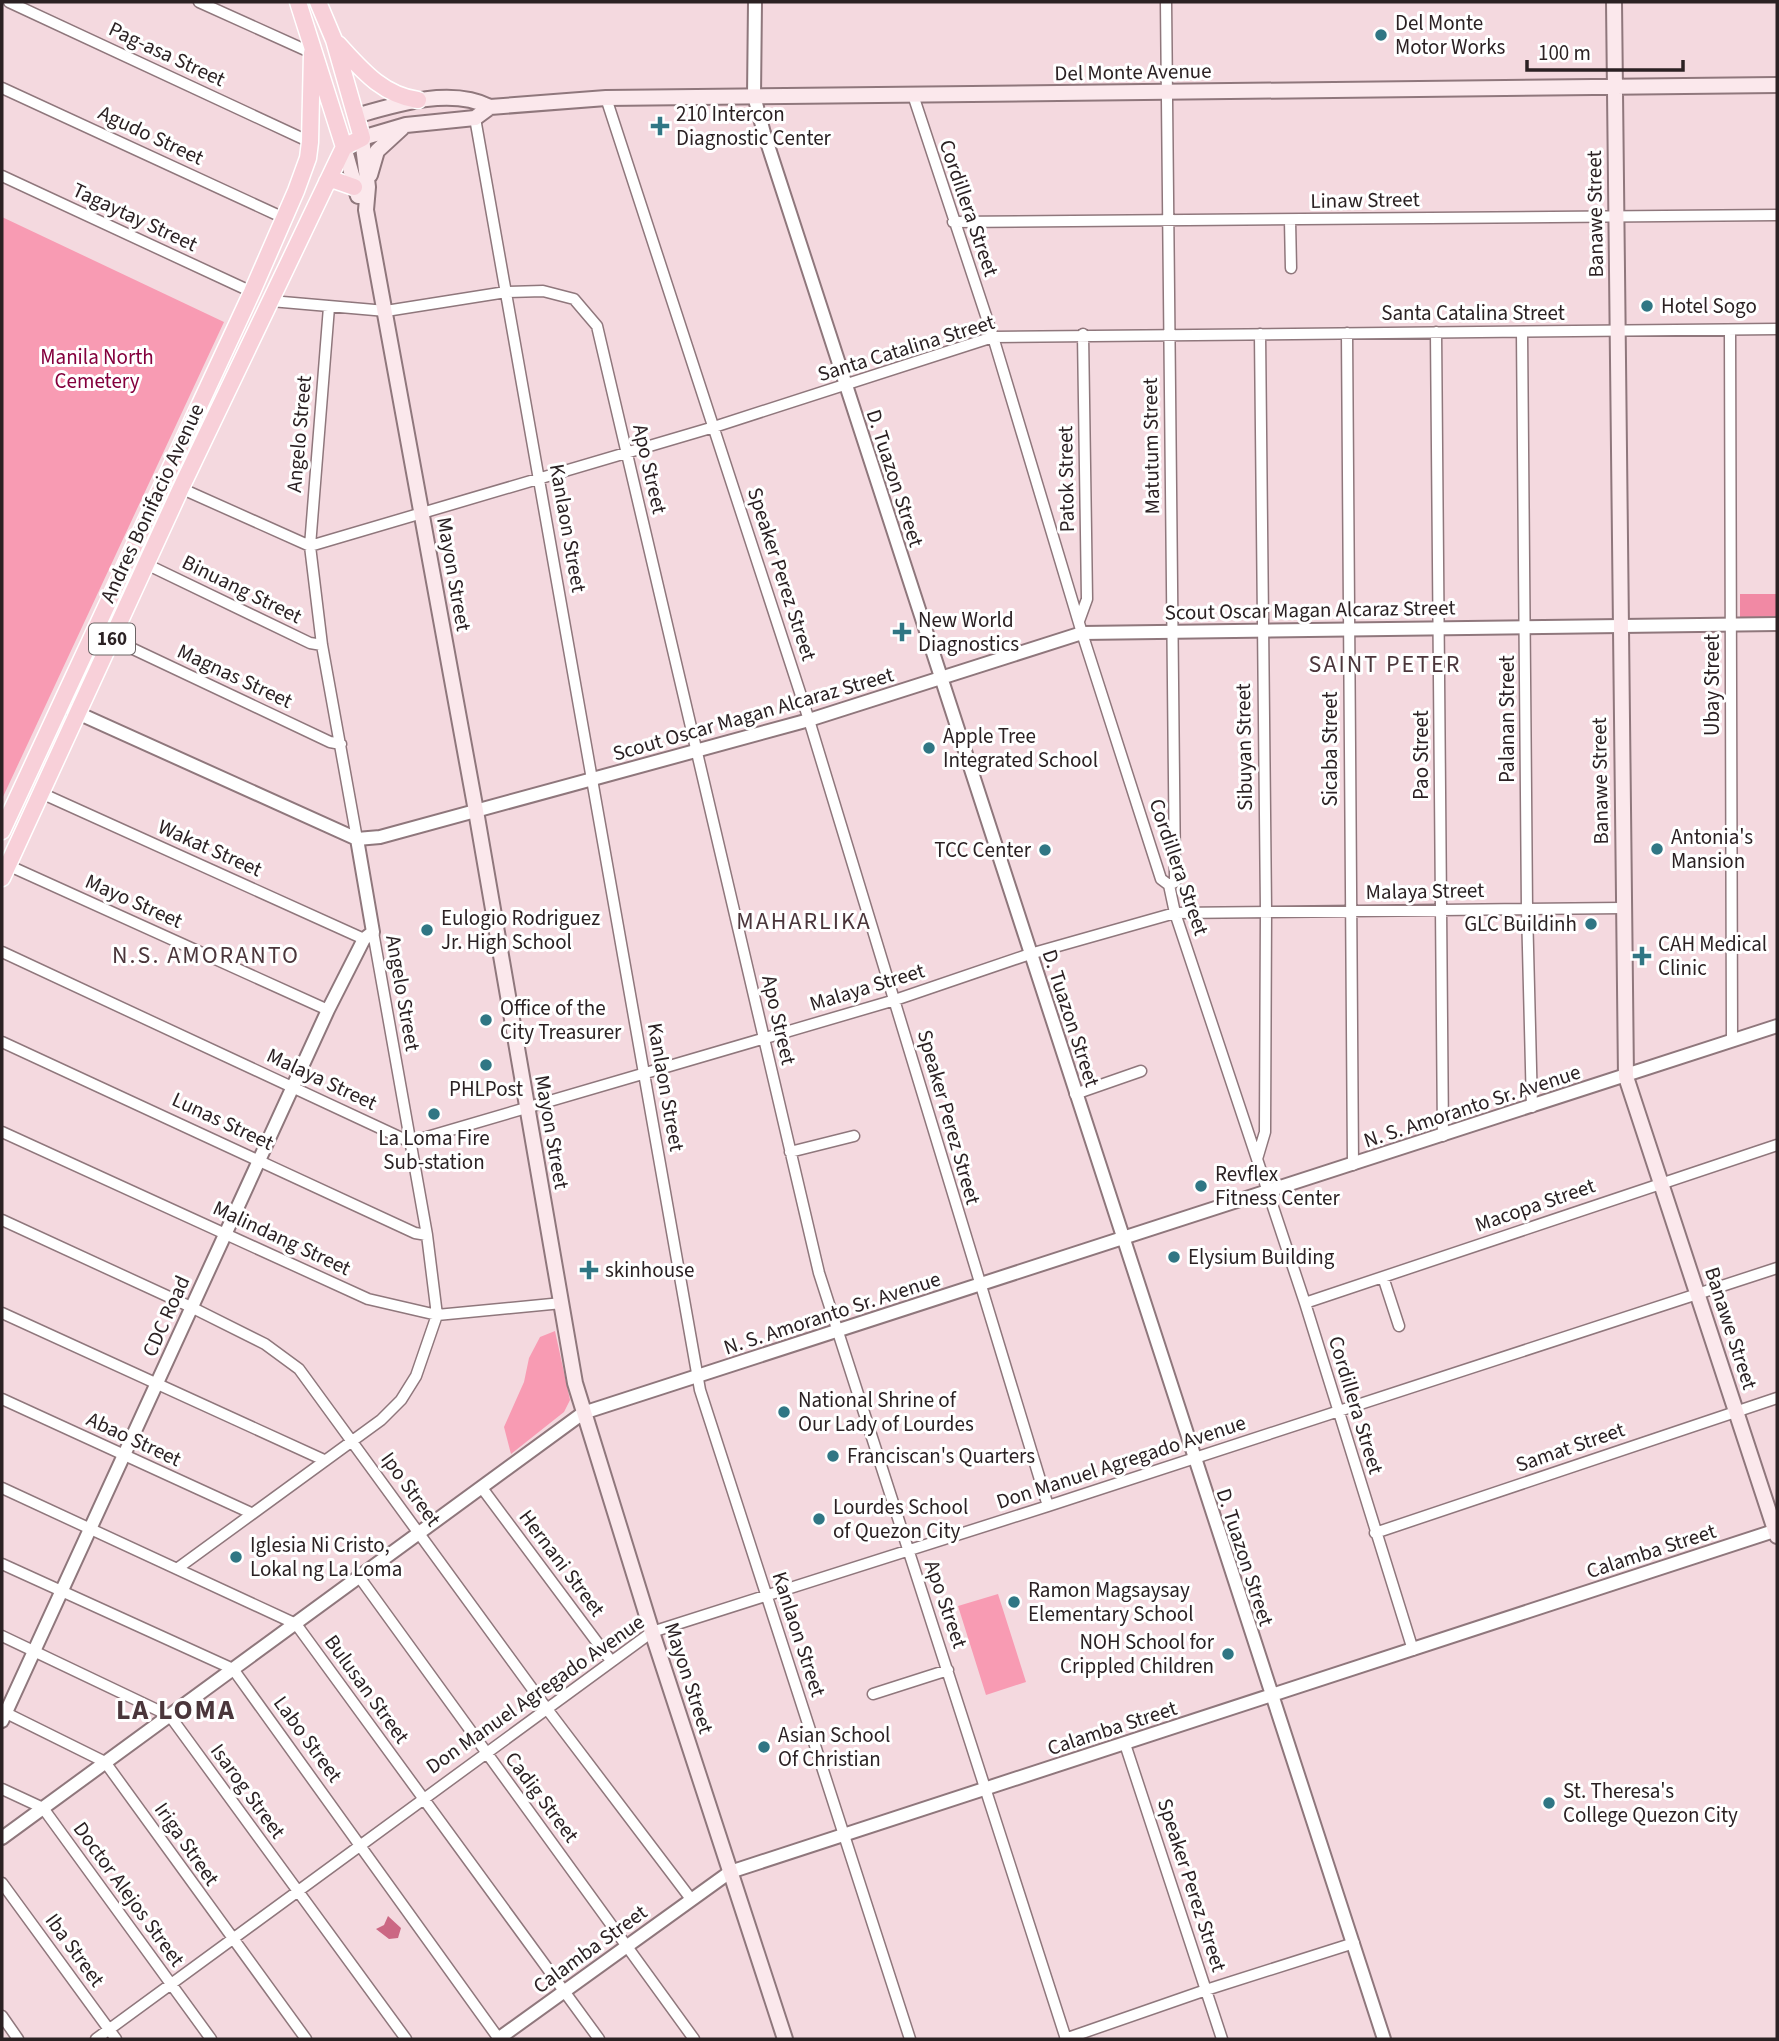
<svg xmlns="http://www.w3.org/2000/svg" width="1779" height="2041" font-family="'Source Sans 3',sans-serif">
	<rect width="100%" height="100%" fill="#f4d9df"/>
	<path fill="#f89bb3" d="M2 217 224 322 2 799Z
		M555 1331 570 1400 564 1412 511 1454 504 1427 524 1382 529 1358 540 1337Z
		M998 1594 1026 1682 986 1695 958 1606Z"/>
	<path fill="#f189a4" d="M1740 594H1777V618H1740Z"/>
	<path fill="#cb6783" d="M388 1916 401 1928 398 1938 389 1939 376 1929 384 1925Z"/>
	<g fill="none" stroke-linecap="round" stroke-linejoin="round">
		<g stroke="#8f777c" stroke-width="13">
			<path id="minor" d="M9 2 310 142
				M199 2 312 53
				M1166 2 1175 876V882L1169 885
				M2 88 284 218
				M913 95 993 337 1082 633 1161 879 1169 885 1175 913 1305 1303 1413 1650
				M606 98 809 720 1048 1506
				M475 118 700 1390 910 2039
				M2 176 252 292
				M1290 220 1291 268
				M953 222 1777 215
				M271 301 386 311 506 292 543 291 574 299 597 326 819 1273 1066 2039
				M329 307 310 546 322 645 357 839
				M1730 330 1732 1041
				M1436 332 1443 1136
				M1522 332 1527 909 1532 1107
				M1347 333 1353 1165
				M178 487 310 546 714 427 993 337 1777 329
				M146 564 310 643 322 645
				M1079 621 1087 599 1083 334
				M112 639 330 742 341 744
				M41 793 364 939
				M3 863 328 1010
				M2 952 410 1142 895 1000 1030 954 1175 913 1623 908
				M2 1042 415 1233 427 1235
				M1075 1094 1141 1071
				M2 1132 368 1299 437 1315 562 1303
				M790 1152 854 1136
				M1257 1159 1265 1132 1266 910 1260 334
				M2 1220 191 1307 265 1344 299 1369 547 1709 691 1899
				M1383 1277 1399 1326
				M1305 1303 1777 1145
				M2 1313 324 1460
				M2 1399 251 1513
				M2 1488 296 1624 599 2039
				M482 1488 611 1661
				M1375 1533 1777 1398
				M2 1564 233 1669 499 2039
				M178 1568 381 1420 401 1400 416 1376 437 1315 427 1235 373 932
				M360 1578 694 2039
				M2 1636 170 1716 406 2039
				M873 1694 948 1670
				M2 1711 105 1762 306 2039
				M1125 1744 1222 2039
				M2 1789 43 1808 211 2039
				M2 1883 116 2039
				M2 2016 18 2039
				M96 2039 652 1632 1048 1506 1777 1268
				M1065 2039 1206 1990 1354 1943"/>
		</g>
		<g stroke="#8f777c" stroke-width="16">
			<path id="tertiary" d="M755 2 754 96 764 133 1384 2039
				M71 710 357 839 380 837 809 720 1082 633 1777 624
				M2 1721 328 1010 364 939 373 932 357 839
				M2 1838 583 1413 1777 1026
				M498 2039 730 1872 1777 1530"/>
		</g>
		<g stroke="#8f777c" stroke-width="18">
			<path id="secondary" d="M1614 2 1626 1077 1777 1536
				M490 107 475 118 406 125 362 138 368 187 366 210 476 811 575 1383 652 1632 785 2039
				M356 116C397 104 451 87 490 107L606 98 1777 85
				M344 147 358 196
				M370 175 377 151 402 128"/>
		</g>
		<g stroke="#fff" stroke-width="19">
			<path id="primary" d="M298 2 344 147
				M338 44C361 69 382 95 418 100
				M327 182 334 180 354 187
				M2 831 252 292 296 191 308 158 310 142 312 53
				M2 878 181 488 344 147 362 138 334 40 318 2"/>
		</g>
		<use href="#minor" stroke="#fff" stroke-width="10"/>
		<use href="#tertiary" stroke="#fff" stroke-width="12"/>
		<use href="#secondary" stroke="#fbe8ec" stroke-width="14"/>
		<use href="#primary" stroke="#f8d0d9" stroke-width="16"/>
	</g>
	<g fill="#307684" stroke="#fff" stroke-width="2.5">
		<circle cx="1381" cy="35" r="7"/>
		<path d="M656.5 115.5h7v7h7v7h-7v7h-7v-7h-7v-7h7z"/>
		<circle cx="1647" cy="306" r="7"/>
		<path d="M898.5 621.5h7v7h7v7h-7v7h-7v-7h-7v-7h7z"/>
		<circle cx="929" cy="748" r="7"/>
		<circle cx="1657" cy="849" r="7"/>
		<circle cx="1045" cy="850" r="7"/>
		<circle cx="1591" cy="924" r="7"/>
		<circle cx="427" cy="930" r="7"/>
		<path d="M1638.5 945.5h7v7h7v7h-7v7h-7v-7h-7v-7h7z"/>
		<circle cx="486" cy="1020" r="7"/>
		<circle cx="486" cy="1065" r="7"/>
		<circle cx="434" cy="1114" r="7"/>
		<circle cx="1201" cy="1186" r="7"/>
		<circle cx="1174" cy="1257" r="7"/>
		<path d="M585.5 1259.5h7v7h7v7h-7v7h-7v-7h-7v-7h7z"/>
		<circle cx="784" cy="1412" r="7"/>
		<circle cx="833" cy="1456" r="7"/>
		<circle cx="819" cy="1519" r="7"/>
		<circle cx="236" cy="1557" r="7"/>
		<circle cx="1014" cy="1602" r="7"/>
		<circle cx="1228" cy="1654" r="7"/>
		<circle cx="764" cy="1747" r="7"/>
		<circle cx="1549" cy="1803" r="7"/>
	</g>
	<g text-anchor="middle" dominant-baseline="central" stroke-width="6" stroke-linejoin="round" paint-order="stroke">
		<rect fill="#fff" stroke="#6b6465" stroke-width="2" x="89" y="623.5" width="46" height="31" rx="5"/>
		<g font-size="19" font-weight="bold" fill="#2b2123">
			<text x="112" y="639">160</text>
		</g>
		<g font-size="21" fill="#2b2123" stroke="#fff" text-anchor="start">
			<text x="1395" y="23">Del Monte<tspan x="1395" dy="24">Motor Works</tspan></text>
			<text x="676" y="114">210 Intercon<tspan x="676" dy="24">Diagnostic Center</tspan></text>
			<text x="1661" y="306">Hotel Sogo</text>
			<text x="918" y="620">New World<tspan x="918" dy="24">Diagnostics</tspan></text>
			<text x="943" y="736">Apple Tree<tspan x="943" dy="24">Integrated School</tspan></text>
			<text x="1671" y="837">Antonia's<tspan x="1671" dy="24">Mansion</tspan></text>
			<text x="1031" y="850" text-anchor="end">TCC Center</text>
			<text x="441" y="918">Eulogio Rodriguez<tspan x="441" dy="24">Jr. High School</tspan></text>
			<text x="1577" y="924" text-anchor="end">GLC Buildinh</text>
			<text x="1658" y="944">CAH Medical<tspan x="1658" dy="24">Clinic</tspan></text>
			<text x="500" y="1008">Office of the<tspan x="500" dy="24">City Treasurer</tspan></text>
			<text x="486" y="1089" text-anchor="middle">PHLPost</text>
			<text x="434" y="1138" text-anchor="middle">La Loma Fire<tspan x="434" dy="24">Sub-station</tspan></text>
			<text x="1215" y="1174">Revflex<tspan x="1215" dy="24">Fitness Center</tspan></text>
			<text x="1188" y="1257">Elysium Building</text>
			<text x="605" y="1270">skinhouse</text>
			<text x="798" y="1400">National Shrine of<tspan x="798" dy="24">Our Lady of Lourdes</tspan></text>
			<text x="847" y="1456">Franciscan's Quarters</text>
			<text x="833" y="1507">Lourdes School<tspan x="833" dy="24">of Quezon City</tspan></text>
			<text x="250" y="1545">Iglesia Ni Cristo,<tspan x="250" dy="24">Lokal ng La Loma</tspan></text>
			<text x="1028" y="1590">Ramon Magsaysay<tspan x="1028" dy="24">Elementary School</tspan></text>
			<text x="1214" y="1642" text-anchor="end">NOH School for<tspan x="1214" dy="24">Crippled Children</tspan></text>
			<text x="778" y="1735">Asian School<tspan x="778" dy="24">Of Christian</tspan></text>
			<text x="1563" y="1791">St. Theresa's<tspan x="1563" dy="24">College Quezon City</tspan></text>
		</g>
		<g font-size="21" fill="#2b2123" stroke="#fff">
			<text transform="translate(167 54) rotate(25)">Pag-asa Street</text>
			<text transform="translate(1133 72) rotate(-1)">Del Monte Avenue</text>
			<text transform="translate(151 135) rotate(25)">Agudo Street</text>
			<text transform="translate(1365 200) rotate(-1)">Linaw Street</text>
			<text transform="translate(969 208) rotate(71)">Cordillera Street</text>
			<text transform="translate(1595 214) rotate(-91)">Banawe Street</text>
			<text transform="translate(135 217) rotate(25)">Tagaytay Street</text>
			<text x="1473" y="313">Santa Catalina Street</text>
			<text transform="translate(906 348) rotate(-17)">Santa Catalina Street</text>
			<text transform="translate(299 434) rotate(-85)">Angelo Street</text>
			<text transform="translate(1151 446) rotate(-91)">Matutum Street</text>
			<text transform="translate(650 469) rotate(77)">Apo Street</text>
			<text transform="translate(895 478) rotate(72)">D. Tuazon Street</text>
			<text transform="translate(1066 479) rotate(-91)">Patok Street</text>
			<text transform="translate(152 503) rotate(-65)">Andres Bonifacio Avenue</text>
			<text transform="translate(568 528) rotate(80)">Kanlaon Street</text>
			<text transform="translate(454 574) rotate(80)">Mayon Street</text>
			<text transform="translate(782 574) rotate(72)">Speaker Perez Street</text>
			<text transform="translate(242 589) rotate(26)">Binuang Street</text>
			<text transform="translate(1310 610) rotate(-1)">Scout Oscar Magan Alcaraz Street</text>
			<text transform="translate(235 676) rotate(25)">Magnas Street</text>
			<text transform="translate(1712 685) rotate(-90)">Ubay Street</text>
			<text transform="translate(753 714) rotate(-16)">Scout Oscar Magan Alcaraz Street</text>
			<text transform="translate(1507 719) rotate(-90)">Palanan Street</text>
			<text transform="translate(1244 747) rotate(-91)">Sibuyan Street</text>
			<text transform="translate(1330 749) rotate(-90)">Sicaba Street</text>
			<text transform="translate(1421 755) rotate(-90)">Pao Street</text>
			<text transform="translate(1600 781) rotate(-91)">Banawe Street</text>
			<text transform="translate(210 848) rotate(24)">Wakat Street</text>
			<text transform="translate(1179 867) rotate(71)">Cordillera Street</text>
			<text transform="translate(1425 891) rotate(-1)">Malaya Street</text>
			<text transform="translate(134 901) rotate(24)">Mayo Street</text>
			<text transform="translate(867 987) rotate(-17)">Malaya Street</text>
			<text transform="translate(403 993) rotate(80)">Angelo Street</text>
			<text transform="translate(1071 1018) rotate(72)">D. Tuazon Street</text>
			<text transform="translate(779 1020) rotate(77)">Apo Street</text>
			<text transform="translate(322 1079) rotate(25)">Malaya Street</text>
			<text transform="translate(666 1087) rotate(80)">Kanlaon Street</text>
			<text transform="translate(1472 1106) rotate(-18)">N. S. Amoranto Sr. Avenue</text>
			<text transform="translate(949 1117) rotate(74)">Speaker Perez Street</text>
			<text transform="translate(223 1121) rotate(25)">Lunas Street</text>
			<text transform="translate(552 1132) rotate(80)">Mayon Street</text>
			<text transform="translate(1535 1205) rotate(-19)">Macopa Street</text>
			<text transform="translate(282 1238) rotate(25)">Malindang Street</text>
			<text transform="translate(832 1313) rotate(-18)">N. S. Amoranto Sr. Avenue</text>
			<text transform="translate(166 1316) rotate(-66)">CDC Road</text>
			<text transform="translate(1731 1328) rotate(72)">Banawe Street</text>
			<text transform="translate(1356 1405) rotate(73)">Cordillera Street</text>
			<text transform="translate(134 1439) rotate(25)">Abao Street</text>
			<text transform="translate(1570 1447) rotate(-19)">Samat Street</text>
			<text transform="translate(1121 1462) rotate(-18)">Don Manuel Agregado Avenue</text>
			<text transform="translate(411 1489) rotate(54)">Ipo Street</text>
			<text transform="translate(1651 1551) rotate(-18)">Calamba Street</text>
			<text transform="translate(1245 1557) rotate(72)">D. Tuazon Street</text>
			<text transform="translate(562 1563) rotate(53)">Hernani Street</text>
			<text transform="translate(946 1604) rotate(71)">Apo Street</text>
			<text transform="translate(799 1634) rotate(72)">Kanlaon Street</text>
			<text transform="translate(689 1678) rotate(72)">Mayon Street</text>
			<text transform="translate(367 1689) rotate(54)">Bulusan Street</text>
			<text transform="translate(535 1694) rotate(-35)">Don Manuel Agregado Avenue</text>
			<text transform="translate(1112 1728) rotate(-18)">Calamba Street</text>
			<text transform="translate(308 1739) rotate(54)">Labo Street</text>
			<text transform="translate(248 1791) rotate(54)">Isarog Street</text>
			<text transform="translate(542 1797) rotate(53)">Cadig Street</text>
			<text transform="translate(187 1844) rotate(55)">Iriga Street</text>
			<text transform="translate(1192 1885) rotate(72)">Speaker Perez Street</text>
			<text transform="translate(129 1894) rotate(54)">Doctor Alejos Street</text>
			<text transform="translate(590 1949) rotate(-36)">Calamba Street</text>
			<text transform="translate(75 1950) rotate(54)">Iba Street</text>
		</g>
		<g font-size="21" fill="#84003d" stroke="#fff">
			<text x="97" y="357">Manila North<tspan x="97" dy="24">Cemetery</tspan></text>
		</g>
		<g font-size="24" letter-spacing="2" fill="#4b363b" stroke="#fff">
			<text x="1385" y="664">SAINT PETER</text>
			<text x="804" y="921">MAHARLIKA</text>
			<text x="206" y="955">N.S. AMORANTO</text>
		</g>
		<g font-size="28" font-weight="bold" letter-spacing="2" fill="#4b363b" stroke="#fff">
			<text x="176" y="1710">LA LOMA</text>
		</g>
	</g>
	<rect width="1779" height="2041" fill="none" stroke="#2b2123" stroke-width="7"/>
	<path d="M1527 60v10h156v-10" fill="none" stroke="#2b2123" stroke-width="3.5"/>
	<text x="1538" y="60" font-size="21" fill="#2b2123" stroke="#ffffff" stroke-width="5" paint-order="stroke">100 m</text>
</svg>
